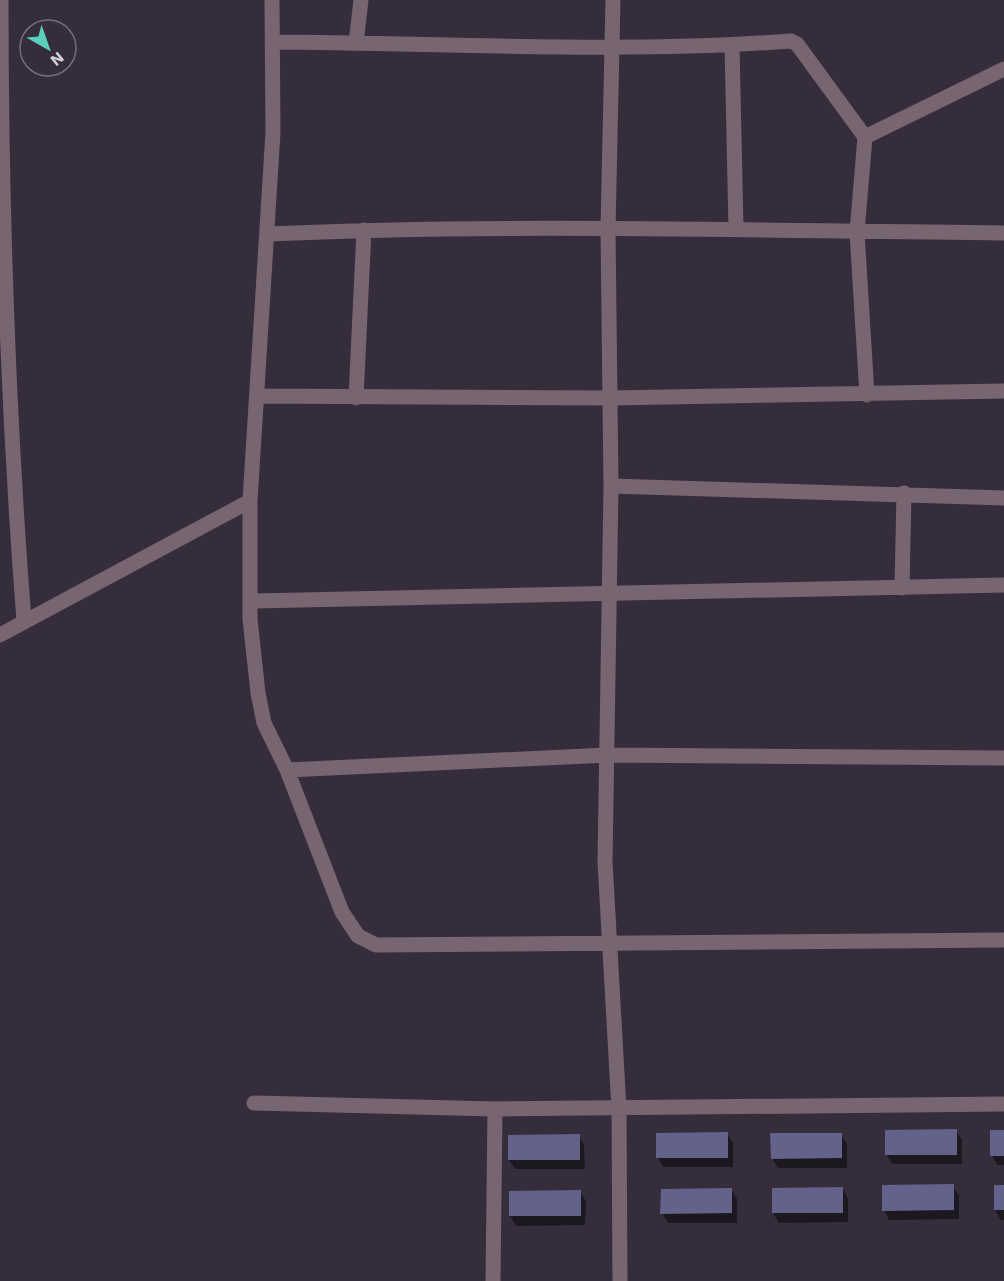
<svg xmlns="http://www.w3.org/2000/svg" width="1004" height="1281" font-family="'Work Sans',sans-serif">
	<rect width="100%" height="100%" fill="#362d3c"/>
	<path fill="#0007" d="M956 1131 962 1140V1164H892L887 1155Z
		M1004 1132V1165H997L992 1155Z
		M727 1133 733 1143V1167H663L658 1158Z
		M841 1134 847 1144V1168H778L772 1158Z
		M579 1136 584 1145 585 1169H515L509 1160Z
		M953 1186 959 1196V1219L889 1220 884 1210Z
		M1004 1187V1220H1001L995 1210Z
		M773 1189H843L848 1199V1222L779 1223 773 1213Z
		M732 1190 737 1199V1223H668L662 1213Z
		M510 1192H580L586 1201 585 1225 516 1226 510 1216Z"/>
	<path fill="#63628a" d="M957 1129V1155H885V1130Z
		M990 1130H1004V1156H990Z
		M728 1132V1158H656V1133Z
		M770 1133H842V1158L771 1159Z
		M580 1134V1160H508V1135Z
		M954 1184V1210L882 1211V1185Z
		M994 1185H1004V1210H994Z
		M843 1187V1213H772V1188Z
		M732 1188V1213L660 1214 661 1189Z
		M581 1190V1216H509V1191Z"/>
	<g fill="none" stroke-linecap="round" stroke-linejoin="round">
		<path stroke="#776671" stroke-width="15" d="M1 0C1 208 8 414 24 621
			M272 0 273 132 250 501V619L258 693 264 723 287 770 342 912 358 936 376 945 1004 940
			M613 0 608 229 611 486 605 862 619 1109 620 1281
			M272 42C445 43 618 54 791 41L797 44 865 137
			M356 43 361 0
			M732 45 736 229
			M267 234C512 223 758 231 1004 233
			M867 395 857 232 865 137 1004 69
			M257 396 610 398 1004 391
			M356 398 364 230
			M611 486 1004 498
			M902 588 904 493
			M250 601 1004 585
			M0 635 250 501
			M287 770 608 755 1004 758
			M254 1103 495 1109 1004 1104
			M493 1281 495 1109"/>
	</g>
	<g transform="translate(48 48) rotate(140)"><circle r="28" fill="#362d3c" stroke="#766e7b" stroke-width="1.5"/>
	<path d="M0-4.5L10 22L0 15L-10 22Z" fill="#5bcebc"/>
	<text y="-9" font-size="16" font-weight="bold" text-anchor="middle" fill="#d6d0da">N</text>
	</g>
</svg>
